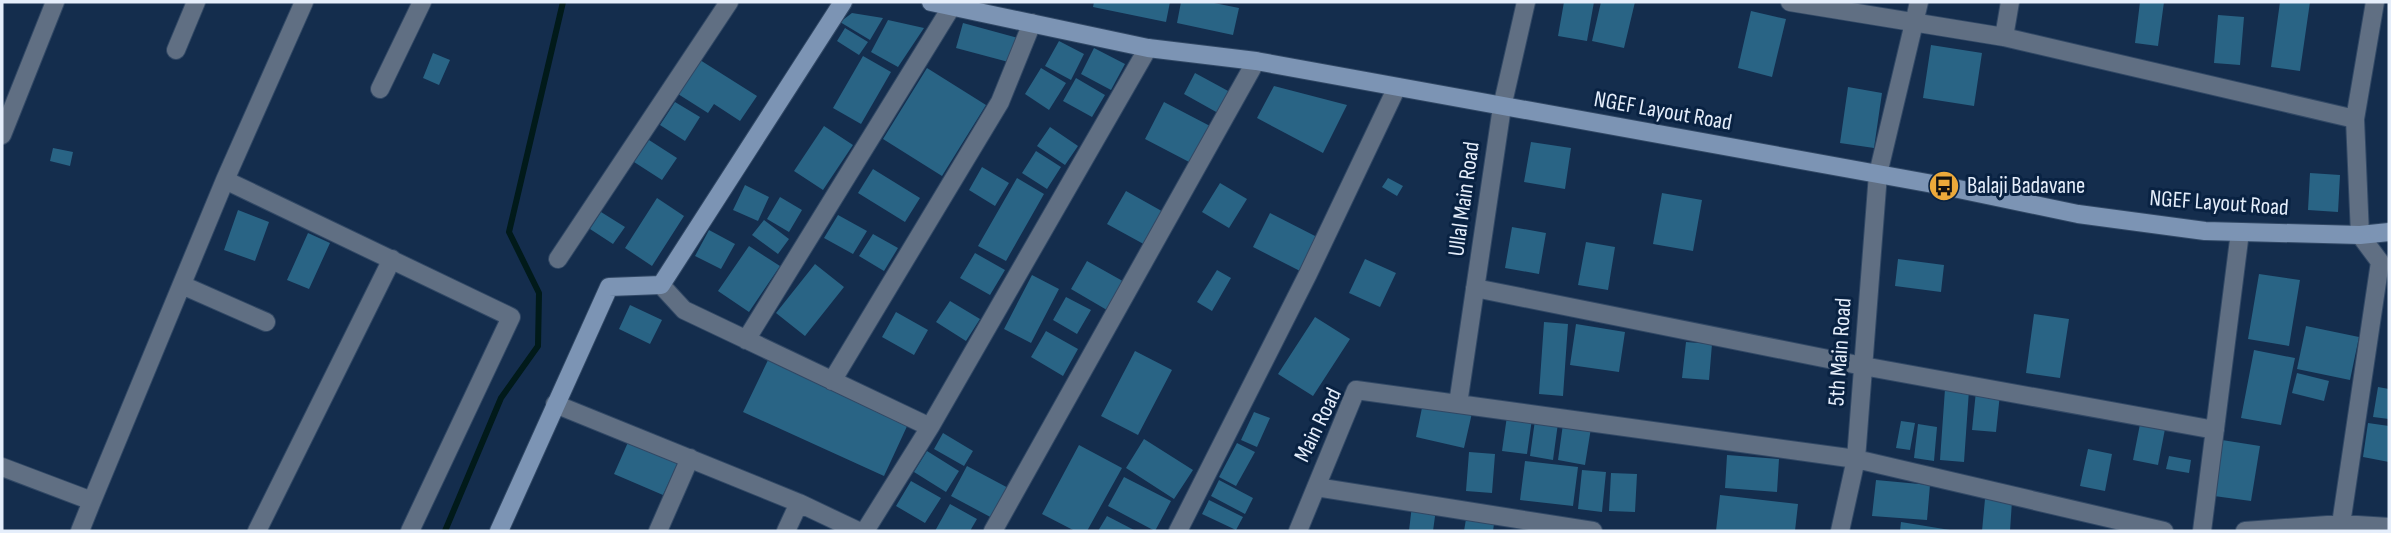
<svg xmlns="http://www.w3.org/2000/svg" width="2391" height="533" font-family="'Sofia Sans Condensed',sans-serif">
	<rect width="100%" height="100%" fill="#142d4d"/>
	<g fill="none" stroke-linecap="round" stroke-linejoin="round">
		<path stroke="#011a1a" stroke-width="6" d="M445 531 501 398 538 346 539 293 509 232 563 2"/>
	</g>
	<path fill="#296485" d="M1094 2H1170L1166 22 1093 7Z
		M1181 2H1209L1239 8 1233 35 1177 23Z
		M1564 2H1594L1587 41 1558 36Z
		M1601 2H1635L1624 48 1592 41Z
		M2140 2H2164L2158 46 2135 43Z
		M2280 2H2310L2300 71 2271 67Z
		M1751 11 1786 19 1772 77 1738 68Z
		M852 13 883 18 870 40 840 22Z
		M2218 15 2244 17 2240 65 2214 63Z
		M888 20 924 28 898 67 871 52Z
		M963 23 1022 39 1016 64 956 48Z
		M845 28 868 42 859 55 837 41Z
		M1059 41 1084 54 1071 80 1045 66Z
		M1931 45 1982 53 1974 106 1923 98Z
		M1094 48 1125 64 1111 90 1081 74Z
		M433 53 450 60 439 85 423 78Z
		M863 56 891 72 861 124 833 108Z
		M700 60 757 96 740 121 714 104 708 113 678 94Z
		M927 68 986 105 942 176 883 139Z
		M1041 68 1066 83 1049 110 1025 94Z
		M1195 73 1230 92 1218 113 1184 94Z
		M1076 78 1105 95 1092 117 1063 101Z
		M1274 86 1347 105 1323 153 1257 118Z
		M1848 87 1882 93 1874 148 1840 143Z
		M675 102 700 117 685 141 660 125Z
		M1164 102 1210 126 1191 163 1145 139Z
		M824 126 853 145 823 190 794 171Z
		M1050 127 1078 146 1065 165 1037 146Z
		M649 140 677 158 662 180 634 162Z
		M1531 142 1571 148 1565 189 1524 182Z
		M53 148 73 152 70 166 50 161Z
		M1036 151 1061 167 1047 189 1022 173Z
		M982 167 1009 183 995 206 969 190Z
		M873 169 920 198 905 222 858 193Z
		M2310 173 2340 175 2338 212 2308 210Z
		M1017 178 1044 194 1006 261 978 246Z
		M1388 178 1403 186 1397 196 1382 187Z
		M1220 183 1247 199 1229 228 1202 212Z
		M745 185 769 197 758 221 733 210Z
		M1126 191 1167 214 1149 247 1107 224Z
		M1662 193 1702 200 1693 251 1653 244Z
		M780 197 802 210 789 232 767 219Z
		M657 198 684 216 652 266 625 248Z
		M238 210 269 222 255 261 224 250Z
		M601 212 625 227 613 244 590 229Z
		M1270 213 1319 238 1302 272 1253 247Z
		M838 215 867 231 853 254 824 238Z
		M764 220 789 239 778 254 752 235Z
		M1512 227 1546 233 1539 274 1505 268Z
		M709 230 735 244 721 269 695 256Z
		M308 233 330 243 309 289 287 280Z
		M873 234 898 248 884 271 859 256Z
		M1586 242 1615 247 1608 290 1578 285Z
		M749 246 780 266 749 312 718 291Z
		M975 253 1005 270 990 295 960 278Z
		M1365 259 1396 273 1380 307 1349 293Z
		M1898 259 1944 265 1941 292 1895 286Z
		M1087 261 1128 284 1112 313 1071 289Z
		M815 264 844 287 805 336 776 313Z
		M1217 270 1231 278 1212 311 1197 302Z
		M2259 274 2300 280 2289 346 2248 339Z
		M1032 275 1059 289 1031 343 1004 329Z
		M1066 297 1091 310 1077 334 1053 320Z
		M950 301 980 319 966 341 936 322Z
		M630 305 662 320 650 344 619 329Z
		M896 312 928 330 914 355 882 337Z
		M2034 314 2069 319 2060 378 2026 373Z
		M1315 317 1350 339 1313 396 1278 374Z
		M1544 322 1568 324 1563 396 1539 394Z
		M1576 324 1625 332 1619 372 1570 365Z
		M2306 326 2359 337 2350 380 2297 369Z
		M1046 331 1078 349 1063 376 1031 357Z
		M1686 342 1712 344 1709 380 1682 378Z
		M2254 350 2295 358 2281 425 2241 418Z
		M1135 351 1172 370 1138 435 1101 416Z
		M769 358 909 422 884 476 743 412Z
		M2297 373 2329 381 2324 401 2292 393Z
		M2378 387 2389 389V419L2373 417Z
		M1945 389 1969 390 1964 462 1940 460Z
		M1976 391 2000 394 1996 432 1972 430Z
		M1423 403 1472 413 1464 448 1416 437Z
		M1254 412 1270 418 1257 447 1241 440Z
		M1507 416 1532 419 1527 454 1502 451Z
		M1535 420 1558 423 1553 460 1530 456Z
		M1901 421 1915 423 1910 450 1896 448Z
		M2368 423 2389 426V462L2363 457Z
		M1563 424 1591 428 1585 465 1558 460Z
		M1918 424 1937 427 1934 461 1914 458Z
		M2140 424 2165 429 2158 465 2133 460Z
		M943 433 973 451 964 466 934 449Z
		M1144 439 1193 470 1174 499 1126 468Z
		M629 440 678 462 663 495 614 474Z
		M2222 440 2260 446 2251 501 2214 496Z
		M1237 443 1255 452 1236 486 1219 477Z
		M1079 445 1122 468 1087 531H1075L1042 514Z
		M2088 449 2112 454 2105 491 2080 486Z
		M927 451 959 471 946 492 914 472Z
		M1469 452 1495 454 1492 493 1466 491Z
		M1727 455 1779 459 1777 492 1725 488Z
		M2169 456 2191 460 2189 473 2166 469Z
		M1525 461 1578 467 1573 506 1520 500Z
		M967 466 1012 490 996 520 951 496Z
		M1582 470 1606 472 1602 512 1578 509Z
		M1611 473 1637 474 1635 512 1609 511Z
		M1124 477 1171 501 1155 531 1108 506Z
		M1219 480 1253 498 1245 514 1211 496Z
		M1876 480 1930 485 1927 520 1872 516Z
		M911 481 941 498 925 523 896 506Z
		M1720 495 1798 504 1795 531H1716Z
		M1985 499 2012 501 2010 531H1982Z
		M1209 500 1243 517 1236 530 1202 514Z
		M950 504 977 519 970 531H935Z
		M1412 505 1436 509 1433 531H1409Z
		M1467 513 1495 517 1493 531H1464Z
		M1107 516 1136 531H1098Z
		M1901 522 1950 530V531H1900Z"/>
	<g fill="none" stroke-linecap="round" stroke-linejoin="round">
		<g stroke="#314865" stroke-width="20">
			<path id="street" d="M1790 2 2004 37 2355 119
				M2004 37 2010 2
				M176 50 196 2
				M380 89 422 2
				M2 135 55 2
				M225 180 511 317 410 531
				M558 259 729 2
				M182 285 266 322
				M661 285 684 310 930 427 1148 48
				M1475 288 1863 366 2215 430
				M746 340 952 6
				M832 381 1000 102 1032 23
				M555 404 799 503 858 531
				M1458 404 1502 107 1526 2
				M2 467 92 501 225 180 304 2
				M1316 487 1593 531
				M2341 524 2380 262 2360 235 2355 119 2375 2
				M80 531 92 501
				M257 531 392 259
				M658 531 690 458
				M786 531 799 503
				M865 531 930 427
				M993 531 1256 61
				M1178 531 1308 274 1397 87
				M1298 531 1356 390 1856 459 2164 531
				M1840 531 1856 459 1878 174 1919 2
				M2202 531 2240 232
				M2245 531 2341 524 2389 527"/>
		</g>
		<g stroke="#314865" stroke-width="20">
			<path id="secondary" d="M931 2 1148 48 1256 61 1944 186 2078 214 2205 231 2360 235 2389 232
				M499 531 609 287 661 285 843 2"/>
		</g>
		<use href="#street" stroke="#606f83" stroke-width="18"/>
		<use href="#secondary" stroke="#7c94b4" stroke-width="18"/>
	</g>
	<defs>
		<g id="bus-disc" transform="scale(1.575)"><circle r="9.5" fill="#eca93a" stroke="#092242"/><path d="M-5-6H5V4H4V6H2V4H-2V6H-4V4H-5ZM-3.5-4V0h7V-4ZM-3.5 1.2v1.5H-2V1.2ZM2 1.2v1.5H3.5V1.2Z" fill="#111"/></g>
	</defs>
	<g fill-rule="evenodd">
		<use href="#bus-disc" x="1944" y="186"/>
	</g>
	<g text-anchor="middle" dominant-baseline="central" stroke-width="6" stroke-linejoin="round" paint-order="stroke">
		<g font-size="23" fill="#e5eefb" stroke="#092242">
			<text transform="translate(1663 111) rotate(10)">NGEF Layout Road</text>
			<text transform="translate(1464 199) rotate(-82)">Ullal Main Road</text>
			<text transform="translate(2219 203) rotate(4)">NGEF Layout Road</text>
			<text transform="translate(1840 352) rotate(-86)">5th Main Road</text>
			<text transform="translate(1318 425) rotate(-64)">Main Road</text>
		</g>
		<g font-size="23" fill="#e5eefb" stroke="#092242" text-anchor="start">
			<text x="1967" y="186">Balaji Badavane</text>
		</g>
	</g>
	<rect width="2391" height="533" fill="none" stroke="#e5eefb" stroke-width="7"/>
</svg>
